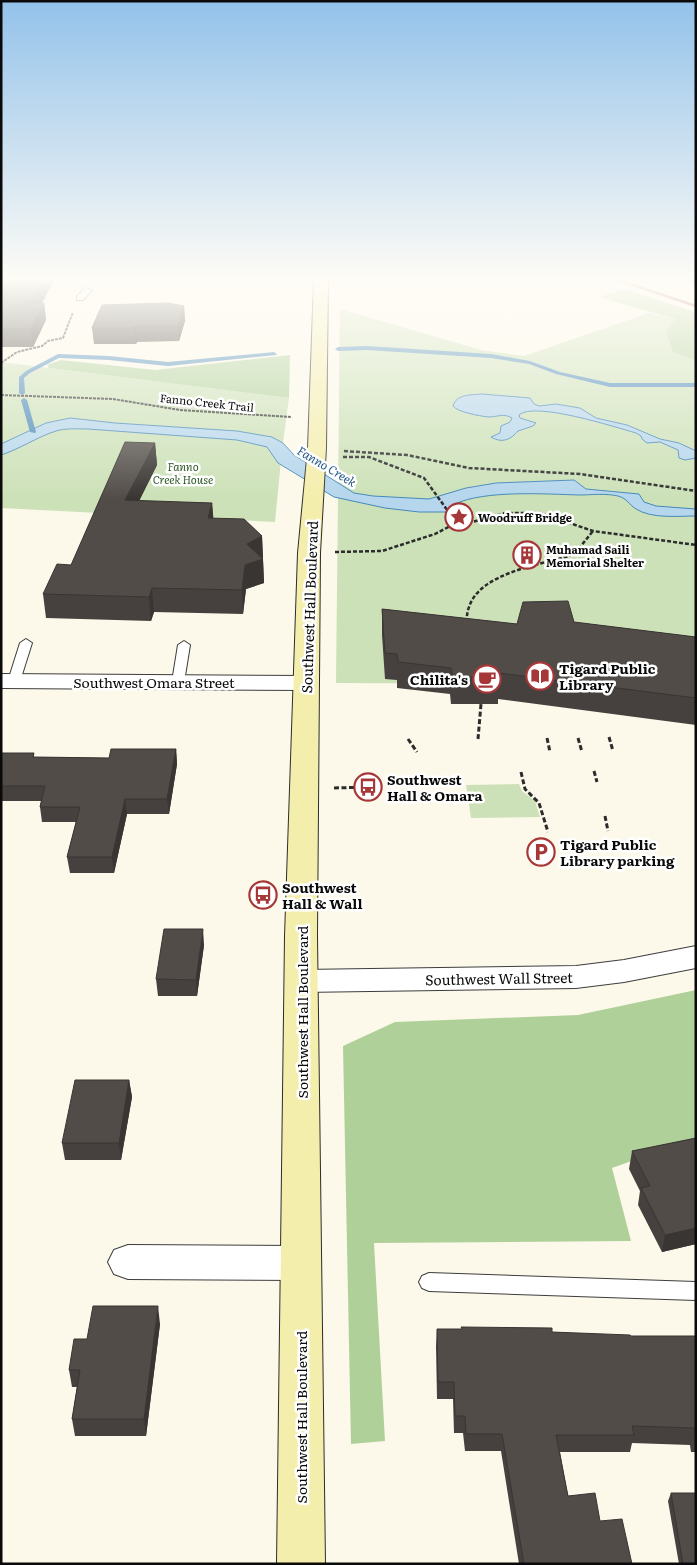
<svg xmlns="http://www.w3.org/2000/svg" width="697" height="1565" font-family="Literata,serif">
	<rect width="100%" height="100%" fill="#fcf9ea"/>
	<path fill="#cce1b8" d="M340 309 481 350 524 356 649 313 675 319 673 352 696 361V685L336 683Z
		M1 362 289 398 282 450 275 522 1 508Z
		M519 784 522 791 535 801 540 817 471 818 466 785Z"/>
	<path fill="#b0d09a" d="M624 289 696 312V361L673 352 666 331 675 319 599 297Z
		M290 355 289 398 49 368 47 365 61 360 155 370Z
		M696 990V1138L612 1168 631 1241 374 1243 385 1441 351 1444 343 1046 395 1022 578 1015Z"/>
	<path fill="#b5d6ed" stroke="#4688ba" d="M482 394 530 398 534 404 539 406 556 404 580 408 596 418 627 425 660 439 679 443 696 451V458L685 460 679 458 678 450 660 442 647 443 642 439 641 436 636 433C615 427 534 401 519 415L520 418 536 423 533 426 518 431C511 439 503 444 491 437L500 433 501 426 510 422 512 418C504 413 497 417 488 417 480 416 457 412 453 406 456 394 471 395 482 394Z
		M70 418 115 423 237 431 272 437 283 443 294 455 354 493 373 496 429 499 466 488 496 483 574 480 586 489 639 494 644 502 656 506 696 509V516C678 516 652 519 636 509 628 504 628 499 618 496 605 493 592 495 579 495 545 494 485 490 455 504L457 507 452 512H419L385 508 334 497 278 463 267 447 237 440 88 429C77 429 66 428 56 431 37 437 20 449 1 455V444L46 423Z"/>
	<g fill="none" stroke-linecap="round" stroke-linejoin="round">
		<path fill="#4688ba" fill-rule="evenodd" d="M367 346 491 354 530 361 560 372 610 383H696V387H610L556 374 529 364 491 358 367 350 338 351 335 349 338 347Z
			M274 352 277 354 276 355 168 366 109 360 59 358 30 373 24 378 25 393 22 395 19 393V377L26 371 58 354 109 356 168 362Z
			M24 398 27 400 36 432 35 433 30 432 21 400Z"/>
		<g stroke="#3d3d3d" stroke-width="2">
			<path id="lane" d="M85 288 92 290 83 300H77V296Z
				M26 639 32 643 20 681 18 684H10L8 681 20 643Z
				M184 641 190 645 184 682 178 686 172 682 178 645Z
				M429 1273 696 1282V1300L429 1291 422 1288 419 1282 422 1276Z"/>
		</g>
		<g stroke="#3d3d3d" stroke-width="2">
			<path id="street" d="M1 674 307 676 316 678 319 683 316 688 307 690 1 688Z
				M696 946V968L624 982 576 988 301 992 289 989 285 981 289 973 301 970 576 966 624 960Z
				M128 1245 301 1246 315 1251 321 1263 315 1275 301 1280 128 1279 114 1274 108 1262 114 1250Z"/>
		</g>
		<g stroke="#2c2c2c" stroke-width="2">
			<path id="secondary" d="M314 280H328L326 448 320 553 317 936 325 1564H277L285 936 298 553 308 448Z"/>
		</g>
		<path stroke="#2c2c2c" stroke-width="2" stroke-dasharray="3 1" stroke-linecap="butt" d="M1 363 17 352 42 346 48 341 63 338 73 312
			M1 395 113 399 180 410 291 417"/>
		<path stroke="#2c2c2c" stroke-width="2.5" stroke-dasharray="4 2" stroke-linecap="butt" d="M344 451 407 455 469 468 580 474 696 491
			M343 457H369L424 478 453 518 459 521 472 522 505 513H540L593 531 696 545
			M335 552 382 551 435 534 458 522
			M466 622C467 617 467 612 469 607 480 573 539 565 569 556L576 552 593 531"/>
		<path stroke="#2c2c2c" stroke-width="3" stroke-dasharray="5 2.5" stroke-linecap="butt" d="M609 737 613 751
			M547 738 550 752
			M578 738 582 752
			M408 739 417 752
			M478 739 481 704
			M594 771 597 782
			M521 772 525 789 539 803 548 832
			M334 788 368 787
			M605 816 608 831"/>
		<use href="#lane" fill="#fff" fill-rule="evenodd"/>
		<use href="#street" fill="#fff" fill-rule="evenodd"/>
		<use href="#secondary" fill="#f4eead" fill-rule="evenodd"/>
		<path stroke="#a63637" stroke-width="2.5" d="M618 280 696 306
			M688 280 696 282"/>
	</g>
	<path fill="#46413e" d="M1 280H54L42 303H44L46 320 33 347H1Z
		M184 306 185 321 179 341 137 342 136 344H94L92 328Z
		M155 443 157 465 139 501 212 503 213 518 262 536 264 583 246 589 243 614 154 612 151 621 46 618 43 594 71 565Z
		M382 609 517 624 574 622 696 637V725L498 699V704H451L450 694 397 688V680L385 679 382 635Z
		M176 749 177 764 169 814H127L114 873H70L67 857 76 822H42L40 807 41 801H1V753H34V757L109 758Z
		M204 945 197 996H158L156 979Z
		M129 1080 132 1097 121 1160H65L62 1143Z
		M696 1138V1244L662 1252 638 1205 640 1191 629 1169 632 1151Z
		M160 1324 146 1436H75L72 1419 77 1387H72L69 1370 87 1339Z
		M437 1329 552 1332 631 1336H696V1452H691L690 1445 632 1443 630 1452H560L568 1496 600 1521 632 1564H519L501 1451H465L463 1433H454L453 1399H437L436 1346Z
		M671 1493 696 1564H679L668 1501Z"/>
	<path fill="#393532" d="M43 280H54L33 320 31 303Z
		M44 303 46 320 33 347 31 329Z
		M184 306 185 321 179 341 178 326Z
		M135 326 137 342 136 344 134 328Z
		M155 443 157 465 128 523 125 500Z
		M212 503 214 525 208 518Z
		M262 536 264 583 246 589 243 614 242 590 247 544Z
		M152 588 154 612 151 621 149 597Z
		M176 749 177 764 169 814 167 799Z
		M125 799 127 814 114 873 112 857Z
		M203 929 204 945 197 996 196 980Z
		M129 1080 132 1097 121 1160 119 1143Z
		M696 1228V1244L662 1252 665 1235Z
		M158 1306 160 1324 146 1436 144 1419Z"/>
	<path fill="#514c48" stroke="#393532" d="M1 280H43L31 303H44L31 329H1Z
		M168 303 184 306 178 326H135L134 328H92L102 305Z
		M125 442 155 443 125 500 212 503 208 518 244 519 262 536 247 544 263 559 245 565 242 590 152 588 149 597 43 594 57 564 71 565Z
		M568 601 574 622 696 637V698L499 673 500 677H453L451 668 398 662 397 654 385 653 382 609 517 624 523 602Z
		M111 749H176L167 799H125L112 857H67L80 807H40L45 786H1V753H34L33 757 109 758Z
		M164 929H203L196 980 156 979Z
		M75 1080H129L119 1143H62Z
		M696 1138V1228L665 1235 641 1188 650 1186 632 1151Z
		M93 1306H158L144 1419H72L80 1370H69L74 1339H87Z
		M461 1327 552 1328V1332L630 1335 631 1336H696V1435L694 1428 632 1426 634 1435H556L568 1496 595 1493 600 1521 622 1519 632 1564H524L502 1434H466L465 1416H455L454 1382H438L437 1329H462Z
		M671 1493H696V1564H683Z"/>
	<linearGradient id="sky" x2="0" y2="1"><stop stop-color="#93c2ea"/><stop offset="0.56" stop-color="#fefcf6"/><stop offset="1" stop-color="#fefcf6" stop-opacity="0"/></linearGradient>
	<rect width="697" height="499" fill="url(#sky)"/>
	<defs>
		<g id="sight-ring" transform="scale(1.4375)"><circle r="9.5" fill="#fff" stroke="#a63637" stroke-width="1.5"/><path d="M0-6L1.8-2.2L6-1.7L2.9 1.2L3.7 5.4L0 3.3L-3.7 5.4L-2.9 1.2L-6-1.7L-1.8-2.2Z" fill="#a63637"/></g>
		<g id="building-ring" transform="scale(1.4375)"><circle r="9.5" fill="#fff" stroke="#a63637" stroke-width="1.5"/><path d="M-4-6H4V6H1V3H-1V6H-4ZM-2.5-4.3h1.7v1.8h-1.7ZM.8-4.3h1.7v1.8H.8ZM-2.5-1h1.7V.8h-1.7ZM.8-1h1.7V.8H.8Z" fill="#a63637"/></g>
		<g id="library-ring" transform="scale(1.4375)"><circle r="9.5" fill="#fff" stroke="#a63637" stroke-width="1.5"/><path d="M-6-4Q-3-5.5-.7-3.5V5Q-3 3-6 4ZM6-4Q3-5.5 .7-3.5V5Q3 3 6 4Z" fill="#a63637"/></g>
		<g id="cafe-ring" transform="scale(1.4375)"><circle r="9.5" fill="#fff" stroke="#a63637" stroke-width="1.5"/><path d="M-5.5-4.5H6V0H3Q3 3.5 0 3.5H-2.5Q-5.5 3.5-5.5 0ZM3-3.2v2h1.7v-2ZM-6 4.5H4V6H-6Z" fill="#a63637"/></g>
		<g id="bus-ring" transform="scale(1.4375)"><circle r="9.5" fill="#fff" stroke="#a63637" stroke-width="1.5"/><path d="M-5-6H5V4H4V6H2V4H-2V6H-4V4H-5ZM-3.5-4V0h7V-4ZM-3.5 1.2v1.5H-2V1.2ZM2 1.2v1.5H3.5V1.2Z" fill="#a63637"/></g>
		<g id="parking-ring" transform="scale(1.4375)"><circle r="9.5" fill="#fff" stroke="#a63637" stroke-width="1.5"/><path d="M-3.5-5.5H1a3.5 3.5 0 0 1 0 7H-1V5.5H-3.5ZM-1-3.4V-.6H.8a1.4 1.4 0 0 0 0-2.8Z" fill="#a63637"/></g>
	</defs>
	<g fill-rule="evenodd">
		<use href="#sight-ring" x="459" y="517"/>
		<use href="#building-ring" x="527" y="555"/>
		<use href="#library-ring" x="540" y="676"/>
		<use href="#cafe-ring" x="487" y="679"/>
		<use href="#bus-ring" x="368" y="787"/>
		<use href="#parking-ring" x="541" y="852"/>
		<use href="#bus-ring" x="263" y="895"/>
	</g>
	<g text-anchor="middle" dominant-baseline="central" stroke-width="5" stroke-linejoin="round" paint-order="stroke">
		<g font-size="11" fill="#0a0a0a" stroke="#fff">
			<text transform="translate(207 402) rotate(6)">Fanno Creek Trail</text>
		</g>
		<g font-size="11" font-style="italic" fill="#2d5824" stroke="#fff">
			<text x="183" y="466">Fanno<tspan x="183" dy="13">Creek House</tspan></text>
		</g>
		<g font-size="11" font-weight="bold" fill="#0a0a0a" stroke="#fff" text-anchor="start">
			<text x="478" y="517">Woodruff Bridge</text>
			<text x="546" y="549">Muhamad Saili<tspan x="546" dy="13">Memorial Shelter</tspan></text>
		</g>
		<g font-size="12" font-style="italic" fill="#255a89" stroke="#fff">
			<text transform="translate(327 466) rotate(31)">Fanno Creek</text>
		</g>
		<g font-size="14" fill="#0a0a0a" stroke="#fff">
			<text transform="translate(309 607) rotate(-88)">Southwest Hall Boulevard</text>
			<text x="154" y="682">Southwest Omara Street</text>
			<text transform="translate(499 978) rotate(-1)">Southwest Wall Street</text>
			<text transform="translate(302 1012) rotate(-90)">Southwest Hall Boulevard</text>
			<text transform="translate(301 1417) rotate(-90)">Southwest Hall Boulevard</text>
		</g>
		<g font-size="14" font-weight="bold" fill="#0a0a0a" stroke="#fff" text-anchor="start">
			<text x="559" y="668">Tigard Public<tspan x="559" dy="16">Library</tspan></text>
			<text x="468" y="679" text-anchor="end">Chilita's</text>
			<text x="387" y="779">Southwest<tspan x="387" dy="16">Hall &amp; Omara</tspan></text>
			<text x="560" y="844">Tigard Public<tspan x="560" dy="16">Library parking</tspan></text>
			<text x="282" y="887">Southwest<tspan x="282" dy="16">Hall &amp; Wall</tspan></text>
		</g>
	</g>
	<rect width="697" height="1565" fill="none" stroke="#0a0a0a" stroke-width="5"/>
</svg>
